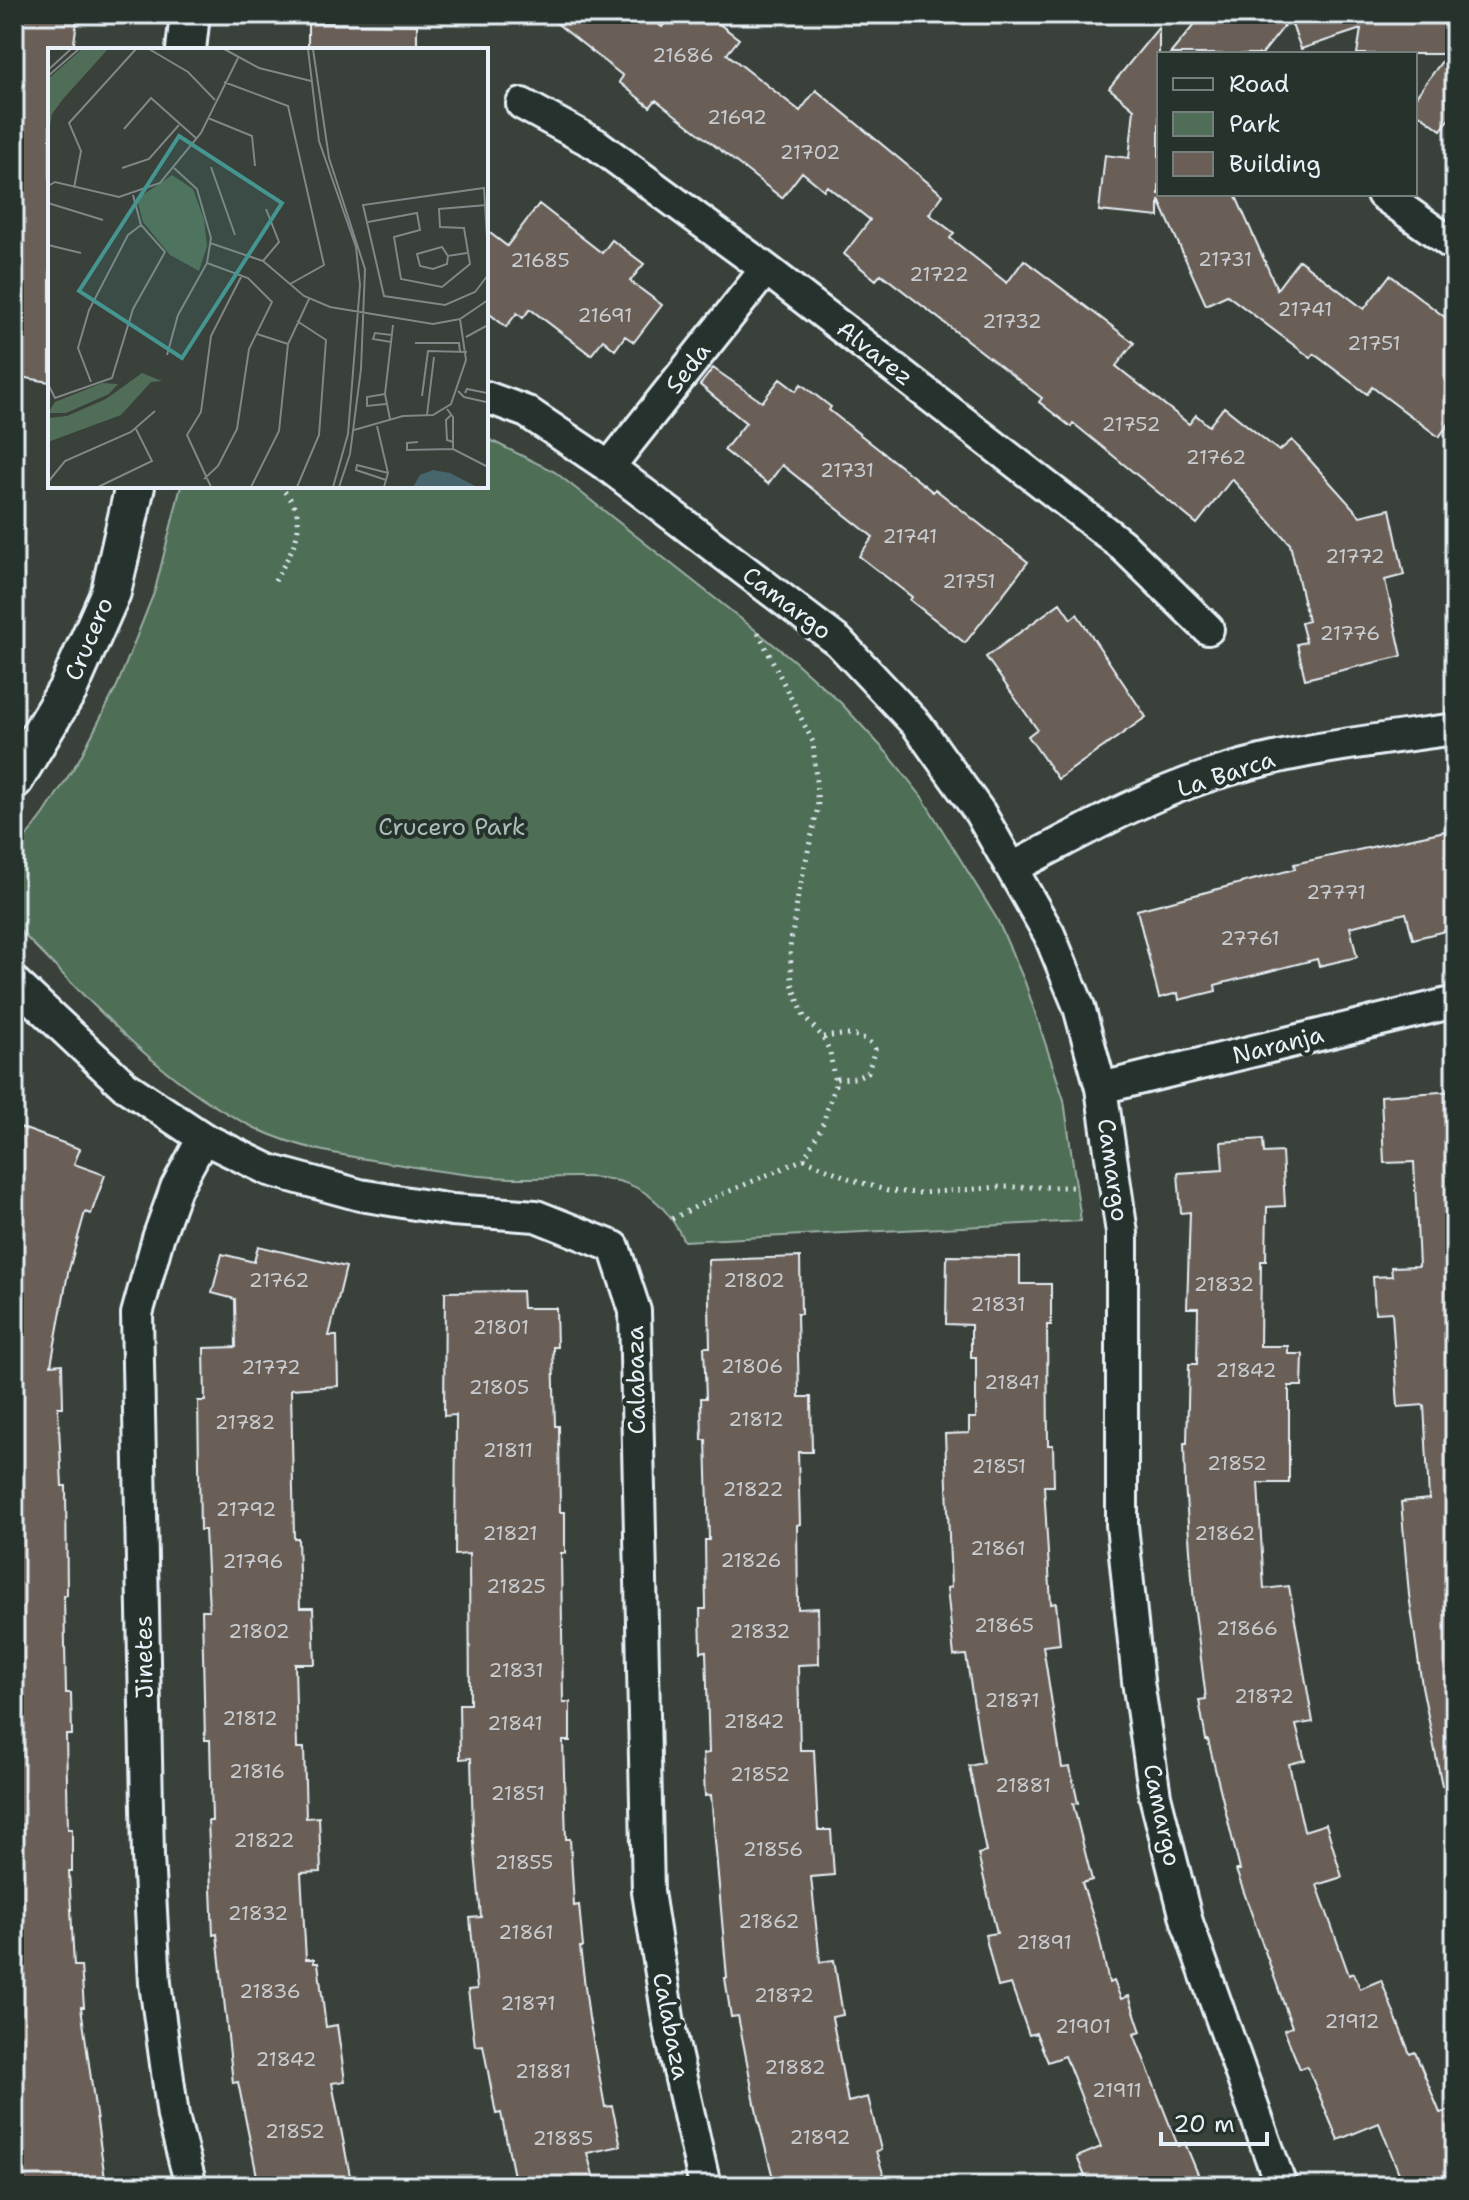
<svg xmlns="http://www.w3.org/2000/svg" width="1469" height="2200" font-family="'Shantell Sans',sans-serif">
	<rect width="100%" height="100%" fill="#3a403a"/>
	<filter id="ink" filterUnits="userSpaceOnUse"><feTurbulence type="fractalNoise" baseFrequency=".0125" numOctaves="2"/><feDisplacementMap in="SourceGraphic" scale="16" xChannelSelector="R" yChannelSelector="G"/><feConvolveMatrix kernelMatrix="1 2 1 2 8 2 1 2 1" color-interpolation-filters="sRGB"/></filter>
	<g filter="url(#ink)">
		<path fill="#506e57" stroke="#9cb0a8" stroke-width="2" d="M486 438 555 472 792 659 841 703 888 754 922 797 997 919 1025 982 1064 1100 1081 1221 684 1241C645 1159 586 1180 511 1178 475 1177 437 1171 402 1165 353 1157 300 1150 255 1128 160 1083 88 998 14 925V853L44 814 80 758 117 686 155 590 181 486H486Z"/>
		<path fill="#6a5e57" stroke="#e8f1f8" stroke-width="2" d="M14 14H78L73 50H50V382L14 376Z
			M545 14H646L662 27 672 14H706L739 39 727 54 800 111 816 90 943 195 929 214 954 233 950 238 1007 283 1024 260 1134 343 1116 366 1189 424 1196 415 1209 426 1224 407 1279 451 1292 440 1360 516 1390 509 1404 575 1385 580 1402 656 1305 679 1297 644 1306 642 1301 623 1308 621 1290 544 1232 479 1197 524 1073 423 1071 427 1039 402 1042 398 881 274 876 280 844 254 870 220 827 186 824 190 802 172 782 198 656 100 650 107 619 82 623 76Z
			M1203 14H1455V111L1441 130 1415 111V98L1447 54H1357L1361 29 1301 49 1290 19 1262 54H1170Z
			M308 23 417 25V50H308Z
			M1159 27V194H1235L1277 289 1299 260 1364 309 1390 275 1455 325V415L1439 437 1372 387 1367 394 1314 354 1311 358 1227 295 1206 305 1159 200V217L1099 211 1105 155 1129 158 1134 109 1109 88Z
			M539 204 602 253 612 240 644 264 630 281 662 305 634 342 625 336 615 350 603 340 591 355 530 309 523 318 517 313 506 327 486 311V230L507 246Z
			M713 368 762 402 780 379 796 391 801 384 831 407 829 410 933 492 935 489 1028 562 965 643 910 600 912 597 859 556 873 537 782 465 768 484 724 450 746 423 700 385Z
			M1060 603 1071 619 1077 614 1146 717 1058 779 1028 736 1037 729 986 657Z
			M1445 831 1455 872V922L1447 924 1449 930 1413 939 1406 913 1350 927 1357 957 1319 966 1317 959 1215 985 1216 991 1179 1000 1178 993 1159 998 1137 910 1295 869 1294 864Z
			M1455 1091V1785L1442 1786 1422 1686 1409 1595 1401 1502 1429 1499 1424 1405 1398 1407 1392 1312 1375 1313 1373 1277 1392 1276 1391 1267 1419 1266 1414 1162 1384 1163 1381 1096Z
			M14 1125 80 1149 74 1164 105 1175 91 1214 85 1212 68 1273 51 1365 62 1364 63 1407H58L62 1486H66L67 1595 64 1596 66 1693H71L72 1735H66L68 1829H72V1871H69L74 1966H81L84 2007H81L106 2186H14Z
			M1263 1139 1264 1153 1282 1152 1285 1206 1267 1207 1266 1261H1261L1260 1346H1288V1354H1303L1302 1386H1289V1483H1258L1264 1589 1289 1586 1313 1722 1296 1725 1305 1760 1289 1764 1304 1831 1326 1824 1342 1877 1317 1885 1349 1975 1354 1973 1360 1989 1381 1980 1410 2054 1415 2052 1440 2113 1455 2109V2181L1443 2186H1404L1379 2123 1338 2140 1307 2066 1300 2069 1284 2030 1292 2027 1236 1870H1240L1208 1740H1206L1199 1700 1206 1699 1194 1603 1185 1484 1184 1443H1187L1189 1364H1197L1198 1308H1187L1190 1212 1181 1213 1178 1173 1223 1170 1221 1142Z
			M258 1246 346 1267 329 1336H337L338 1386 291 1389 294 1538H298L300 1608H313L315 1664H295L297 1748H304L306 1818 319 1817 321 1872 301 1873 306 1959H314V1963H318L326 2027 337 2025 345 2081 332 2083 352 2186H259L238 2082 233 2083 217 1934 213 1935 208 1821H212L210 1740H205L202 1610H209L205 1530H200L198 1401H205L204 1348 236 1347 235 1299 212 1293 222 1254 254 1262Z
			M947 1256 1020 1257V1284H1051V1325H1047L1048 1445H1053L1054 1486H1044L1051 1604 1056 1603 1060 1644 1043 1646 1062 1768 1070 1767 1078 1803 1073 1804 1092 1880 1082 1883 1098 1932 1109 1983 1114 1981 1121 1999 1129 1996 1141 2032 1134 2034 1178 2146 1185 2143 1203 2186H1089L1077 2157 1101 2147 1065 2056 1048 2062 1036 2033 1029 2035 1011 1984 998 1987 985 1935 997 1933 978 1854 986 1852 969 1766 983 1763 966 1655 954 1656 947 1588 951 1587 945 1434 969 1433V1418H976V1357H971V1325L946 1324Z
			M800 1257 801 1314H797L799 1397H811L812 1452H798L800 1524 797 1525 798 1609 818 1608 819 1664 798 1665 800 1750H814L818 1830H831L834 1875 811 1877 820 1962 834 1960 843 2015 832 2017 848 2102 868 2097 881 2150 876 2151 887 2186H775L758 2119 738 2016 731 2017 725 1978H727L711 1795 705 1796 703 1754 709 1753 706 1651 701 1652 700 1609H706L705 1540H709L706 1440H702L701 1398H706L704 1347H710L708 1260Z
			M522 1291 523 1308H556L557 1347H553L555 1426H559L560 1512H565V1553H561L563 1702H570V1741H563L566 1839H570L574 1906 579 1905 583 1947H580L589 2018 605 2107 612 2106 621 2146 587 2153 596 2186H516L501 2113 496 2114 483 2045 475 2046 468 1990 477 1989 470 1918 481 1917 473 1832 471 1758 460 1759 459 1704H470L469 1554 455 1555 456 1415 444 1416 445 1292Z"/>
		<g fill="none" stroke-linecap="round" stroke-linejoin="round">
			<g stroke="#e8f1f8" stroke-width="36">
				<path id="minor" d="M522 104 596 144 766 269 1121 544 1208 629
					M1382 194 1455 246
					M486 397 527 412 609 467 839 642 917 725 980 813 1049 934 1079 1007 1101 1088 1122 1233V1525L1138 1681 1155 1796 1187 1922 1281 2186
					M609 467 766 269
					M1012 868C1075 836 1138 799 1205 777 1286 750 1370 741 1455 729
					M14 982 125 1086 203 1138 269 1170 360 1195 452 1210 536 1216 614 1247 635 1311 648 1892 670 2030 705 2186
					M1101 1088 1455 1002
					M191 2186 173 2116 155 1983 148 1856 137 1314 158 1238 176 1188 203 1138"/>
			</g>
			<g stroke="#e8f1f8" stroke-width="44">
				<path id="tertiary" d="M186 50 190 14
					M14 779 68 689 111 592 135 486"/>
			</g>
			<path stroke="#e8f1f8" stroke-width="5" stroke-dasharray="2 6" stroke-linecap="butt" d="M275 581C294 546 314 519 279 486
				M823 1037C842 1035 864 1030 875 1049L868 1072 855 1078 835 1079
				M804 1159 853 1180 888 1191 921 1193 1001 1187H1076
				M672 1219 707 1201 804 1159 822 1126 835 1085 830 1052 823 1037 804 1017 792 983 790 948 798 896 818 807 813 742 757 630"/>
			<use href="#minor" stroke="#26332d" stroke-width="30"/>
			<use href="#tertiary" stroke="#26332d" stroke-width="38"/>
		</g>
	</g>
	<g text-anchor="middle" dominant-baseline="central" stroke-width="8" stroke-linejoin="round" paint-order="stroke">
		<g font-size="20" fill="#c8ccd0">
			<text x="683" y="55">21686</text>
			<text x="737" y="117">21692</text>
			<text x="810" y="152">21702</text>
			<text x="1225" y="259">21731</text>
			<text x="540" y="260">21685</text>
			<text x="939" y="274">21722</text>
			<text x="1305" y="309">21741</text>
			<text x="605" y="315">21691</text>
			<text x="1012" y="321">21732</text>
			<text x="1374" y="343">21751</text>
			<text x="1131" y="424">21752</text>
			<text x="1216" y="457">21762</text>
			<text x="847" y="470">21731</text>
			<text x="910" y="536">21741</text>
			<text x="1355" y="556">21772</text>
			<text x="969" y="581">21751</text>
			<text x="1350" y="633">21776</text>
			<text x="1336" y="892">27771</text>
			<text x="1250" y="938">27761</text>
			<text x="279" y="1280">21762</text>
			<text x="754" y="1280">21802</text>
			<text x="1224" y="1284">21832</text>
			<text x="998" y="1304">21831</text>
			<text x="501" y="1327">21801</text>
			<text x="752" y="1366">21806</text>
			<text x="271" y="1367">21772</text>
			<text x="1246" y="1370">21842</text>
			<text x="1012" y="1382">21841</text>
			<text x="499" y="1387">21805</text>
			<text x="756" y="1419">21812</text>
			<text x="245" y="1422">21782</text>
			<text x="508" y="1450">21811</text>
			<text x="1237" y="1463">21852</text>
			<text x="999" y="1466">21851</text>
			<text x="753" y="1489">21822</text>
			<text x="246" y="1509">21792</text>
			<text x="510" y="1533">21821</text>
			<text x="1225" y="1533">21862</text>
			<text x="998" y="1548">21861</text>
			<text x="751" y="1560">21826</text>
			<text x="253" y="1561">21796</text>
			<text x="516" y="1586">21825</text>
			<text x="1004" y="1625">21865</text>
			<text x="1247" y="1628">21866</text>
			<text x="259" y="1631">21802</text>
			<text x="760" y="1631">21832</text>
			<text x="516" y="1670">21831</text>
			<text x="1264" y="1696">21872</text>
			<text x="1012" y="1700">21871</text>
			<text x="250" y="1718">21812</text>
			<text x="754" y="1721">21842</text>
			<text x="515" y="1723">21841</text>
			<text x="257" y="1771">21816</text>
			<text x="760" y="1774">21852</text>
			<text x="1023" y="1785">21881</text>
			<text x="518" y="1793">21851</text>
			<text x="264" y="1840">21822</text>
			<text x="773" y="1849">21856</text>
			<text x="524" y="1862">21855</text>
			<text x="258" y="1913">21832</text>
			<text x="769" y="1921">21862</text>
			<text x="526" y="1932">21861</text>
			<text x="1044" y="1942">21891</text>
			<text x="270" y="1991">21836</text>
			<text x="784" y="1995">21872</text>
			<text x="528" y="2003">21871</text>
			<text x="1352" y="2021">21912</text>
			<text x="1083" y="2026">21901</text>
			<text x="286" y="2059">21842</text>
			<text x="795" y="2067">21882</text>
			<text x="543" y="2071">21881</text>
			<text x="1117" y="2090">21911</text>
			<text x="295" y="2131">21852</text>
			<text x="820" y="2137">21892</text>
			<text x="563" y="2138">21885</text>
		</g>
		<g font-size="24" fill="#e8f1f8" stroke="#26332d">
			<text transform="translate(875 353) rotate(38)">Alvarez</text>
			<text transform="translate(688 368) rotate(-52)">Seda</text>
			<text transform="translate(787 603) rotate(37)">Camargo</text>
			<text transform="translate(89 639) rotate(-67)">Crucero</text>
			<text transform="translate(1226 774) rotate(-18)">La Barca</text>
			<text transform="translate(1278 1045) rotate(-14)">Naranja</text>
			<text transform="translate(1113 1170) rotate(82)">Camargo</text>
			<text transform="translate(636 1380) rotate(-91)">Calabaza</text>
			<text transform="translate(144 1657) rotate(-91)">Jinetes</text>
			<text transform="translate(1162 1815) rotate(78)">Camargo</text>
			<text transform="translate(671 2026) rotate(79)">Calabaza</text>
		</g>
		<g font-size="24" fill="#abbdb8" stroke="#26332d">
			<text x="452" y="827">Crucero Park</text>
		</g>
	</g>
	<g transform="translate(48 48)">
		<rect width="440" height="440" fill="#3a403a"/>
		<path d="M34 1H60L15 51 4 66 0 89V31ZM124 127 145 141 156 171 159 198 151 223 122 207 95 174 89 151ZM94 325 114 333 103 334 73 367 0 394V370L19 368 58 351ZM54 335 70 336 61 346 18 365H0L7 354Z" fill="#506e57"/>
		<path d="M385 422 402 425 429 439H365L372 427Z" fill="#46656c"/>
		<path fill="none" stroke="#808786" stroke-width="2" d="M101 1 140 24 167 52M176 1 211 20 263 33M260 1 271 93 308 199 312 237 300 386 285 439M265 1 281 110 317 221 313 321 302 406 291 439M0 22 23 1M0 28 31 1M176 34 240 58 276 217 242 236M160 70 204 88 207 118M76 81 103 50 149 91M163 119 187 187M74 120 101 111 131 77M0 138 7 134 71 149 112 135 153 85 190 10M26 140 33 103 21 75 88 1M0 155 55 172M320 174 369 165 372 182 346 189 353 231 394 239 422 216 416 180 392 179 391 161 439 157M162 195 215 213 256 248 282 259 385 276 412 271 440 252M0 197 33 205M440 206 436 140 315 157 336 248 397 257 427 244 440 227M400 208 399 216 385 221 372 218 369 206 394 199 400 208 419 205M215 213 231 194 218 161M249 273 278 292 271 387 249 439M209 286 240 296M418 289 440 277M343 294 325 291 327 285 344 287M367 295H411L412 304M119 307 130 267 159 215 163 190 149 141 126 120M43 334 30 300 41 262 80 187 93 177M0 336 7 350 64 330 85 261 117 204 93 177 85 147M440 340V399M410 343 416 349 438 354M417 345 419 341 439 345M337 346 319 349V358L338 356M374 348 380 303 419 304M399 361 405 369V401M379 367 386 309M403 367 398 372 399 392 405 394M342 371 337 346 345 277M329 378 340 425 336 439M306 382 355 368 385 367 403 356 418 312 412 271M370 394 359 395V402L405 401 440 419M156 431 170 418 189 381 201 301 224 254 200 230 159 215M338 432 308 422 309 417 340 425M0 434 17 413 83 384 107 363M50 439 104 413 88 381M163 439 139 387 153 364 163 288 194 227M203 439 231 383 240 296 261 251"/>
		<path fill="#459590" fill-opacity="0.15" stroke="#459590" stroke-width="4" d="M131 88 234 155 134 310 31 243Z"/>
		<rect width="440" height="440" fill="none" stroke="#e8f1f8" stroke-width="4"/>
	</g>
	<rect width="1469" height="2200" fill="none" stroke="#26332d" stroke-width="48"/>
	<rect x="24" y="24" width="1421" height="2152" fill="none" stroke="#e8f1f8" stroke-width="3" filter="url(#ink)"/>
	<rect x="1157" y="52" width="260" height="144" fill="#26332d" stroke="#747f7e" stroke-width="2"/>
	<rect x="1173" y="78" width="40" height="12" fill="#26332d" stroke="#747f7e" stroke-width="2"/>
	<text x="1229" y="92" font-size="24" fill="#e8f1f8">Road</text>
	<rect x="1173" y="112" width="40" height="24" fill="#506e57" stroke="#747f7e" stroke-width="2"/>
	<text x="1229" y="132" font-size="24" fill="#e8f1f8">Park</text>
	<rect x="1173" y="152" width="40" height="24" fill="#6a5e57" stroke="#747f7e" stroke-width="2"/>
	<text x="1229" y="172" font-size="24" fill="#e8f1f8">Building</text>
	<path d="M1161 2132v12h106v-12" fill="none" stroke="#e8f1f8" stroke-width="4"/>
	<text x="1173" y="2132" font-size="24" fill="#e8f1f8" stroke="#26332d" stroke-width="6" paint-order="stroke">20 m</text>
</svg>
